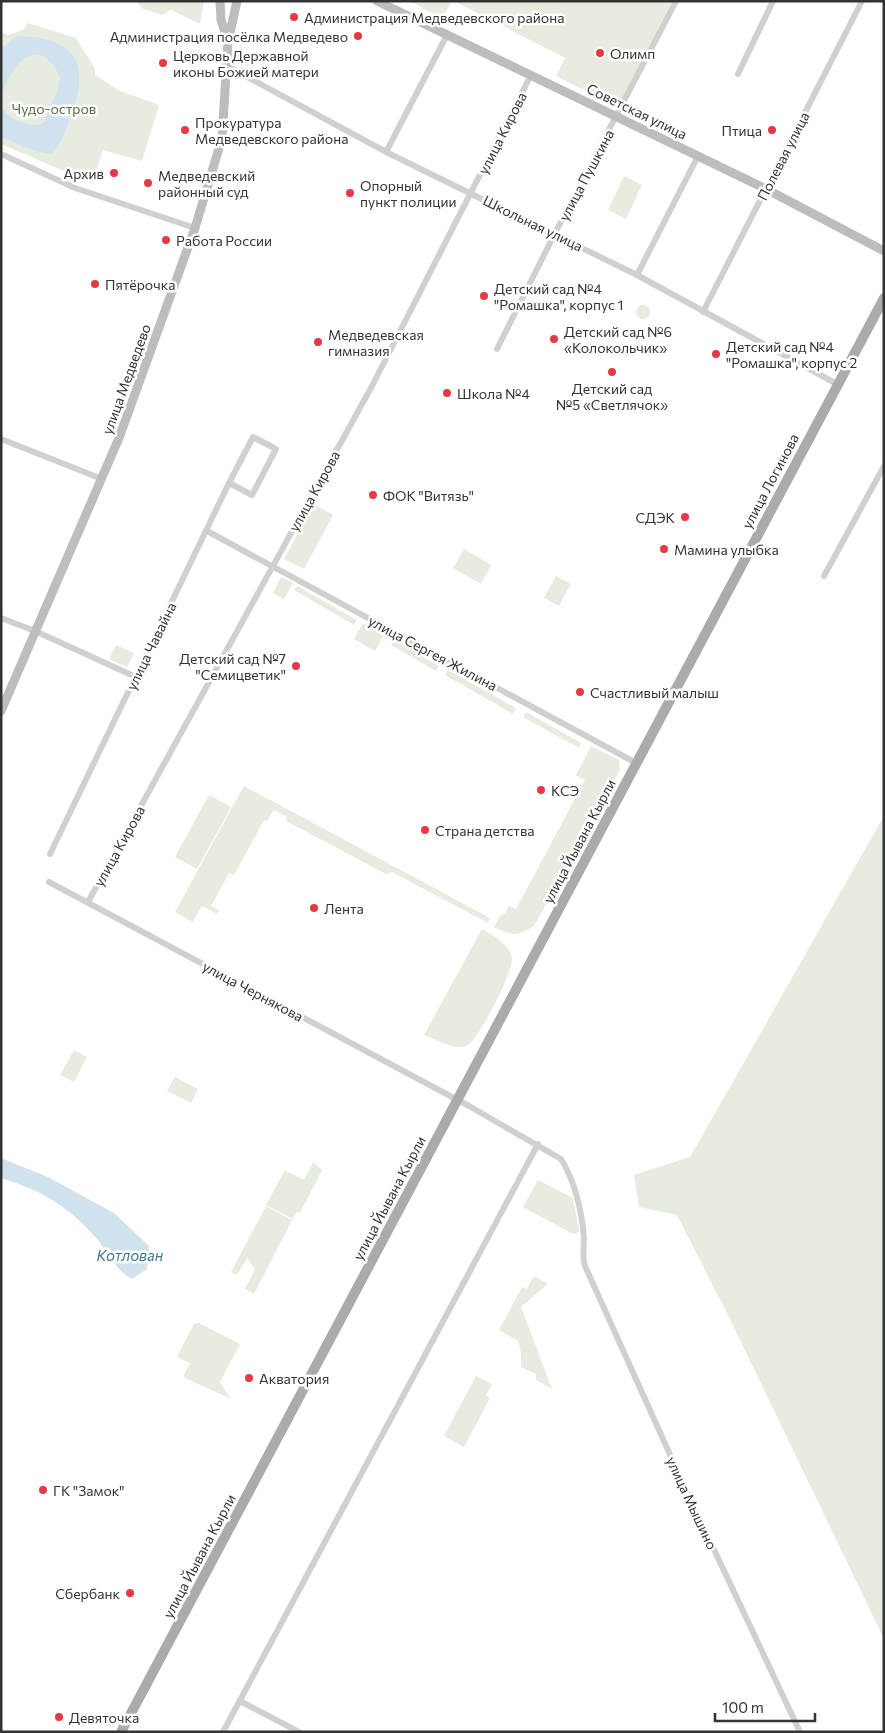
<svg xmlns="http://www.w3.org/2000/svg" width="885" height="1733" font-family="Commissioner,sans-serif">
	<rect width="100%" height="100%" fill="#fff"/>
	<path fill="#e6ecdf" d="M137 1H204L200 24 171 10 162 15 141 8Z
		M410 1H452L442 19Z
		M454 1H672L618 107 556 76 565 58Z
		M28 23 76 38 95 69V75L120 91 159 105 142 161 103 150 92 183 1 144V32L8 35 23 30Z
		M624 176 642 185 626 219 608 210Z
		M636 312a7 7 0 1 1 14 0a7 7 0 1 1-14 0Z
		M314 504 333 515 304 569 284 559Z
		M464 549 491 565 481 584 453 568Z
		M556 576 571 584 559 606 544 598Z
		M281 577 293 583 284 599 273 593Z
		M297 586 357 620 354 625 294 590Z
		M363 623 384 635 375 651 354 639Z
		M394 640 439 666 436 671 391 645Z
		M116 645 134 653 127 667 109 659Z
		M448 670 516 708 513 714 445 675Z
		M526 712 581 743 579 748 523 717Z
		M591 746 619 760 620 770 534 926C515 937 513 936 494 927L500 916 505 913 509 906 516 909 585 780 576 775Z
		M244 786 490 918 488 923 392 872 386 874 286 821 287 817 274 810 267 821 264 820 234 875 229 873 211 906 219 910 217 914 202 906 193 922 175 912Z
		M209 795 231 807 197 869 175 857Z
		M884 816V1639L728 1315 677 1215 639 1207 634 1175 690 1157Z
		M482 929C494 936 507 942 512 957 515 968 479 1039 468 1045 457 1052 436 1039 424 1035Z
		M74 1050 87 1057 74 1082 60 1075Z
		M175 1077 198 1089 191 1103 167 1091Z
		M313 1162 322 1170 300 1213 297 1212 293 1219 266 1205 285 1170 304 1180Z
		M538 1180 573 1198 579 1230 577 1234 571 1233 523 1207Z
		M266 1206 292 1220 254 1294 245 1289 255 1269 247 1258 237 1275 231 1272 257 1223 268 1229 257 1223Z
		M534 1276 548 1284 521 1307 552 1389 536 1380V1374L521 1367V1353L518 1341 499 1330 522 1287 527 1289Z
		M199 1323 240 1344 220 1382 231 1399 185 1378 184 1375 190 1363 177 1357 194 1324Z
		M476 1376 492 1384 486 1395 490 1398 464 1447 444 1436Z"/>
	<path fill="#cfe2ee" d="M17 36C76 37 91 63 71 116 66 129 62 144 52 154L35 151 1 137V105C6 119 30 129 44 123L58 89 60 77C38 31 10 65 1 97V49Z
		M1 1158 48 1177 114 1213 149 1246 147 1269 132 1279C115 1270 109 1253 97 1239 68 1206 43 1191 1 1178Z"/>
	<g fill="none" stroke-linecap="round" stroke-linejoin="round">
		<path stroke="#d0d0d0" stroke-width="6" d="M227 66 390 154 637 275 837 384
			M738 74 773 1
			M386 152 447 35
			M1 154 75 188 195 228
			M637 275 698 156
			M703 312 862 1
			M497 349 555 233 676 1
			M1 439 102 479
			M207 531 636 763
			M824 576 884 466
			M1 618 35 631 136 677
			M50 854 229 483 253 437 276 449 252 495 229 483
			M49 882 469 1106 561 1159C575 1181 582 1212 584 1238 584 1248 582 1257 585 1266L686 1490 800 1732
			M88 902 372 386 531 75
			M240 1701 299 1732
			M223 1732 538 1144"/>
		<path stroke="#bdbdbd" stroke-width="9" d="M220 1 221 20 228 42
			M377 1 766 189 884 251
			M1 711 119 438 195 228 222 138 228 42 237 1"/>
		<path stroke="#ababab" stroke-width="10" d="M121 1732 884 298"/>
	</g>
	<g fill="#e63946" stroke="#fff" stroke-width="2">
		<circle cx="294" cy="17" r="5"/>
		<circle cx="358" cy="36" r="5"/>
		<circle cx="600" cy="53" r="5"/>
		<circle cx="163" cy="63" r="5"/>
		<circle cx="185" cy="130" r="5"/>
		<circle cx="772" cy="130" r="5"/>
		<circle cx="114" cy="173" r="5"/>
		<circle cx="148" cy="183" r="5"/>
		<circle cx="350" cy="193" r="5"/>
		<circle cx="166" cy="240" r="5"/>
		<circle cx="95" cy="284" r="5"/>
		<circle cx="484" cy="296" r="5"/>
		<circle cx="554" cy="339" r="5"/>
		<circle cx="318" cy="342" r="5"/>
		<circle cx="716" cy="354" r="5"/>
		<circle cx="612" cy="372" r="5"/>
		<circle cx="447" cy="393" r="5"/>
		<circle cx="373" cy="495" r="5"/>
		<circle cx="685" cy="517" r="5"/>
		<circle cx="664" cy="549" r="5"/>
		<circle cx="296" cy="666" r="5"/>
		<circle cx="580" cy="692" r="5"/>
		<circle cx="541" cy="790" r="5"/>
		<circle cx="425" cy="830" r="5"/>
		<circle cx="314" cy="908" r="5"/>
		<circle cx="249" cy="1378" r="5"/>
		<circle cx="43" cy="1490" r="5"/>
		<circle cx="130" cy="1593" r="5"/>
		<circle cx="59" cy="1717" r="5"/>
	</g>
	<g text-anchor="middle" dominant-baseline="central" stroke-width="5" stroke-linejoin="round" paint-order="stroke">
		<g font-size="14" fill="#333" stroke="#fff" text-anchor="start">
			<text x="304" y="17">Администрация Медведевского района</text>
			<text x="348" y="36" text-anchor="end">Администрация посёлка Медведево</text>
			<text x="610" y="53">Олимп</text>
			<text x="173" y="55">Церковь Державной<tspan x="173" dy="16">иконы Божией матери</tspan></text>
			<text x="195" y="122">Прокуратура<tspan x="195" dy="16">Медведевского района</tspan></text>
			<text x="762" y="130" text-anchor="end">Птица</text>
			<text x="104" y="173" text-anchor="end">Архив</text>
			<text x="158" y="175">Медведевский<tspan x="158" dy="16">районный суд</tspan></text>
			<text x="360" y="185">Опорный<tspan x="360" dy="16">пункт полиции</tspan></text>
			<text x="176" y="240">Работа России</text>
			<text x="105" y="284">Пятёрочка</text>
			<text x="494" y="288">Детский сад №4<tspan x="494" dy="16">"Ромашка", корпус 1</tspan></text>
			<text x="564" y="331">Детский сад №6<tspan x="564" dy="16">«Колокольчик»</tspan></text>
			<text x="328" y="334">Медведевская<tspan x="328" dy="16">гимназия</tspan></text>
			<text x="726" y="346">Детский сад №4<tspan x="726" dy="16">"Ромашка", корпус 2</tspan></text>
			<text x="612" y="388" text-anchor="middle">Детский сад<tspan x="612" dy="16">№5 «Светлячок»</tspan></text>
			<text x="457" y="393">Школа №4</text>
			<text x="383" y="495">ФОК "Витязь"</text>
			<text x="675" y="517" text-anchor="end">СДЭК</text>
			<text x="674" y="549">Мамина улыбка</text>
			<text x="286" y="658" text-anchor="end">Детский сад №7<tspan x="286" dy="16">"Семицветик"</tspan></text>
			<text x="590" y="692">Счастливый малыш</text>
			<text x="551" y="790">КСЭ</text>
			<text x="435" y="830">Страна детства</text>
			<text x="324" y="908">Лента</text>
			<text x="259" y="1378">Акватория</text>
			<text x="53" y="1490">ГК "Замок"</text>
			<text x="120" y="1593" text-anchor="end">Сбербанк</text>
			<text x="69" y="1717">Девяточка</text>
		</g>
		<g font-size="14" fill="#56703f" stroke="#fff">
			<text x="54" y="108">Чудо-остров</text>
		</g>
		<g font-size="14" fill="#333" stroke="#fff">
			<text transform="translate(637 111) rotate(26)">Советская улица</text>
			<text transform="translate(502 133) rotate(-63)">улица Кирова</text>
			<text transform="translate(783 156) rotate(-63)">Полевая улица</text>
			<text transform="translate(586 175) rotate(-62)">улица Пушкина</text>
			<text transform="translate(533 223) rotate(26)">Школьная улица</text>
			<text transform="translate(126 379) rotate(-70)">улица Медведево</text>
			<text transform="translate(770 481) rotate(-62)">улица Логинова</text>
			<text transform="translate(314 491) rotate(-61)">улица Кирова</text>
			<text transform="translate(151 646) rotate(-64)">улица Чавайна</text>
			<text transform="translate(433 653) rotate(28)">улица Сергея Жилина</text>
			<text transform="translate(579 841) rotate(-62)">улица Йывана Кырли</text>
			<text transform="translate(119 846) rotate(-61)">улица Кирова</text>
			<text transform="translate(253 991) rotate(28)">улица Чернякова</text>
			<text transform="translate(389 1198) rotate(-62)">улица Йывана Кырли</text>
			<text transform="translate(692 1503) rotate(65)">улица Мышино</text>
			<text transform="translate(199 1556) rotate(-62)">улица Йывана Кырли</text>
		</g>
		<g font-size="15" font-style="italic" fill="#3f7597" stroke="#fff">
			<text x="130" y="1255">Котлован</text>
		</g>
	</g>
	<rect width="885" height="1733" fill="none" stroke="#333333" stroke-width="5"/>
	<path d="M715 1713v8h100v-8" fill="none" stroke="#333333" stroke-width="2.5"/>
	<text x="722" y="1713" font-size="15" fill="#333333" stroke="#ffffff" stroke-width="4" paint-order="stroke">100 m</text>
</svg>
